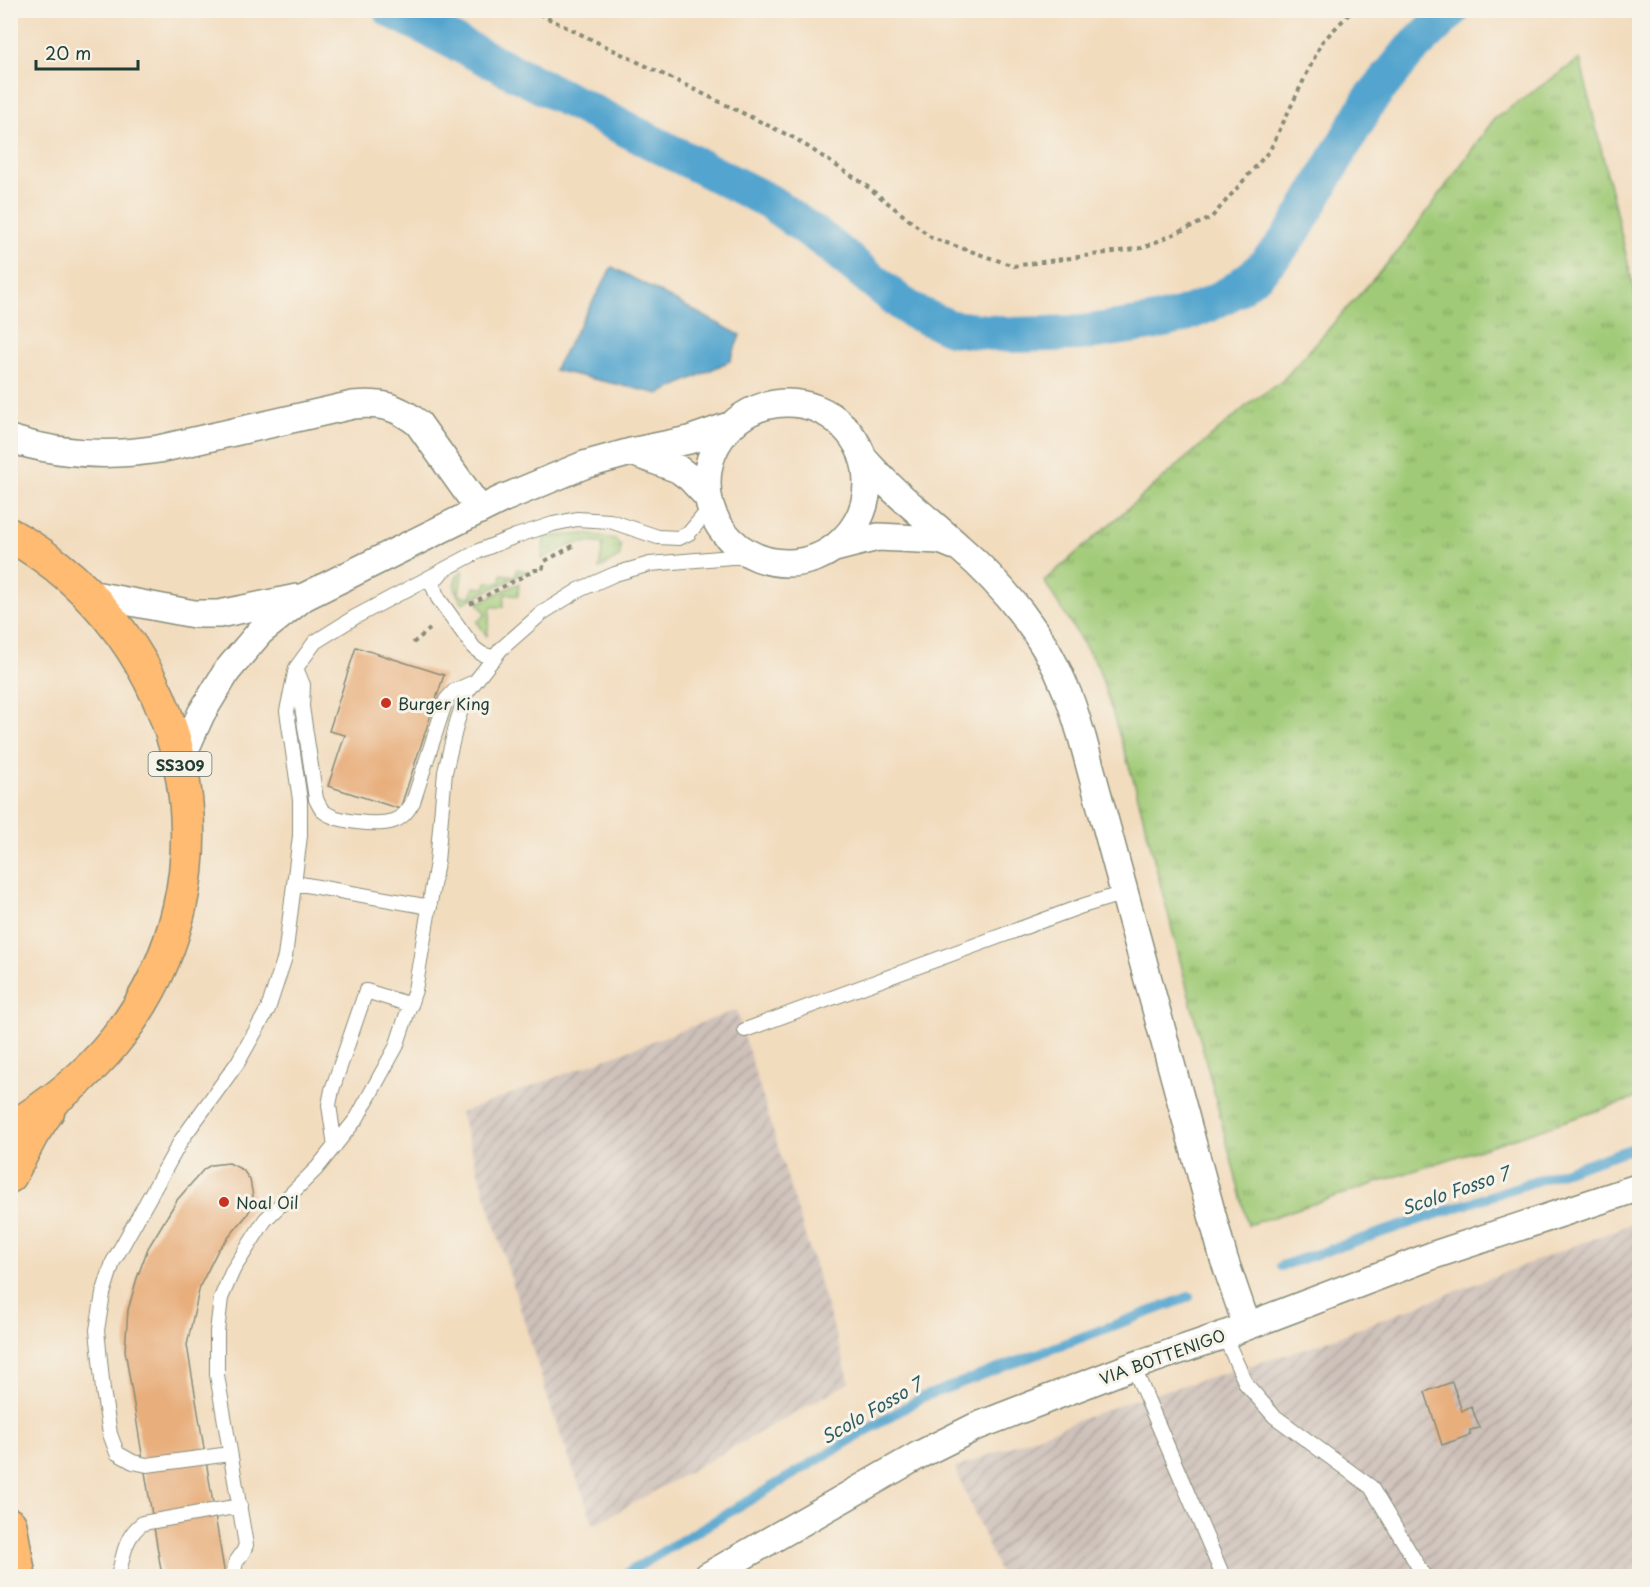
<svg xmlns="http://www.w3.org/2000/svg" width="1650" height="1587" font-family="'Playpen Sans',sans-serif">
	<defs>
		<pattern id="industrial-furrows" width="10" height="10" patternUnits="userSpaceOnUse" patternTransform="scale(1.5)"><rect width="10" height="10" fill="#cec1ba"/><path d="M-1 1l2-2M0 10L10 0M9 11l2-2" fill="none" stroke="#a79e98"/></pattern>
		<pattern id="grass-tufts" width="24" height="20" patternUnits="userSpaceOnUse" patternTransform="scale(1.5)"><rect width="24" height="20" fill="#a0ca77"/><path d="M3 7l-1-3M5 7V3M7 7l1-3M15 17l-1-3M17 17v-4M19 17l1-3" fill="none" stroke="#82a562"/></pattern>
	</defs>
	<rect width="100%" height="100%" fill="#f7f3e8"/>
	<filter id="ink" filterUnits="userSpaceOnUse"><feTurbulence type="fractalNoise" baseFrequency=".0167" numOctaves="2"/><feDisplacementMap in="SourceGraphic" scale="12" xChannelSelector="R" yChannelSelector="G"/><feConvolveMatrix kernelMatrix="1 2 1 2 8 2 1 2 1" color-interpolation-filters="sRGB"/></filter>
	<filter id="wash" filterUnits="userSpaceOnUse"><feTurbulence type="fractalNoise" baseFrequency=".008" numOctaves="4" result="noise"/><feDisplacementMap in="SourceGraphic" scale="24" xChannelSelector="R" yChannelSelector="G"/><feGaussianBlur stdDeviation="1.35" result="paint"/><feColorMatrix in="noise" values="0 0 0 0 0 0 0 0 0 0 0 0 0 0 0 0 0 1.4 0 .05"/><feComposite in="paint" operator="in"/></filter>
	<g filter="url(#wash)">
		<rect width="100%" height="100%" fill="#f2dcbe"/>
		<path fill="url(#industrial-furrows)" d="M736 1010 850 1382 594 1525 553 1415 460 1113Z
			M1639 1221V1576H1001L955 1468 1126 1402 1308 1348Z"/>
		<path fill="url(#grass-tufts)" stroke="#608456" stroke-width="1.5" d="M1580 59 1639 310V1097L1248 1225 1135 785 1098 667 1044 581 1251 402 1282 381 1401 248 1494 119Z
			M585 534 615 539 621 546 620 556 599 569 603 544C575 539 566 547 542 559L544 537Z
			M517 569 528 571 463 603C454 592 450 580 463 570L459 595 471 597 474 587 485 588 487 582 500 583 502 574 515 576Z
			M519 583 518 596 505 594 503 607H491L487 636 477 622 486 614 478 603Z"/>
		<path fill="#53a4ce" stroke="#397081" stroke-width="1.5" d="M612 267 740 335 730 361 659 394 554 370Z"/>
		<g fill="none" stroke-linecap="round" stroke-linejoin="round">
			<path stroke="#53a4ce" stroke-width="10" d="M1281 1266 1640 1146
				M622 1576 923 1397 1189 1297"/>
			<path stroke="#53a4ce" stroke-width="36" d="M391 10 770 202 826 242 897 300 914 312 951 328 1012 335 1082 333 1151 323 1180 316 1208 305 1234 291 1257 273 1278 251 1296 227 1369 101 1408 53 1452 10"/>
		</g>
		<g id="blocks">
			<path fill="#e8ae7c" d="M356 647 444 675 400 809 328 786 345 735 329 731Z
				M229 1163 243 1170 250 1180 254 1202 247 1215 218 1250 200 1286 187 1345 225 1576H162L125 1350 128 1310 137 1278 148 1248 177 1200 204 1169 211 1165Z
				M1452 1382 1462 1411 1471 1406 1480 1428 1470 1430V1435L1442 1445 1425 1392Z"/>
		</g>
	</g>
	<g filter="url(#ink)">
		<use href="#blocks" fill-opacity="0" stroke="#888c79" stroke-width="1.5"/>
		<g fill="none" stroke-linecap="round" stroke-linejoin="round">
			<g stroke="#888c79" stroke-width="16">
				<path id="service" d="M441 573 432 584 438 598 474 648 482 654 495 658
					M296 668 303 685 302 707 316 799C318 803 320 808 323 811 336 822 377 826 393 821 403 818 408 810 413 802L446 700 454 691 472 683
					M295 883 430 907
					M745 1030 1082 906 1124 893
					M335 1146 329 1105 332 1090 366 991 411 1005
					M1224 1335 1246 1384 1274 1416 1371 1487 1424 1576
					M1133 1366 1223 1576
					M230 1454 147 1465 133 1462 117 1453 110 1434 103 1390 97 1330 103 1294 113 1262 182 1139 238 1062 268 1009 285 957 300 836V800L287 711 296 668 315 642 355 617 481 550 516 536 553 524 577 519 610 521 658 537 679 538 689 533 710 508
					M118 1576C124 1555 124 1537 143 1523L240 1506
					M233 1576 236 1562 243 1552 246 1545 217 1375V1332L221 1298 233 1270 265 1220 317 1168 357 1118 396 1047 415 990 437 862 445 772 457 722 467 692 501 649 542 613 579 590 615 574 650 564 731 557H757"/>
			</g>
			<g stroke="#888c79" stroke-width="30">
				<path id="minor" d="M707 483a80 80 0 1 1 160 0a80 80 0 1 1-160 0Z
					M10 439C60 455 108 457 159 449L353 405C380 402 396 406 418 423L480 510
					M632 452 678 469 690 478 707 496
					M863 458C892 492 927 518 960 548 1003 585 1045 636 1066 690 1073 705 1077 722 1082 737L1224 1259 1247 1326
					M835 548 878 537 940 540 955 546
					M89 594 194 614H219L297 598
					M180 761 201 714 227 671 260 632 304 597 502 499 584 465 631 452 689 440 732 425
					M708 1576 919 1455 975 1427 1133 1366 1224 1335 1434 1255 1640 1187"/>
			</g>
			<g stroke="#888c79" stroke-width="36">
				<path id="primary" d="M10 535C192 636 247 878 114 1042 85 1078 50 1105 10 1129
					M10 1176 32 1134 48 1110
					M10 1525 19 1576"/>
			</g>
			<path stroke="#888c79" stroke-width="4" stroke-dasharray="4.5 4.5" stroke-linecap="butt" d="M531 10 796 139 864 184 932 238 1014 266 1142 248 1211 218 1270 150 1322 42 1353 10
				M470 604 535 570H542L545 561 573 546
				M413 643 430 629"/>
			<use href="#service" stroke="#fff" stroke-width="14"/>
			<use href="#minor" stroke="#fff" stroke-width="27"/>
			<use href="#primary" stroke="#febb71" stroke-width="33"/>
		</g>
	</g>
	<g fill="#c8321e" stroke="#f7f3e8" stroke-width="2">
		<circle cx="386" cy="703" r="6"/>
		<circle cx="224" cy="1202" r="6"/>
	</g>
	<g text-anchor="middle" dominant-baseline="central" stroke-width="6" stroke-linejoin="round" paint-order="stroke">
		<rect fill="#f7f3e8" stroke="#60746a" stroke-width="1.5" x="148.5" y="752" width="63" height="24" rx="4.5"/>
		<g font-size="15" font-weight="bold" fill="#1f3d34">
			<text x="180" y="764">SS309</text>
		</g>
		<g font-size="16" fill="#1f3d34" stroke="#f7f3e8" text-anchor="start">
			<text x="398" y="703">Burger King</text>
			<text x="236" y="1202">Noal Oil</text>
		</g>
		<g font-size="16" fill="#1f3d34" stroke="#f7f3e8">
			<text transform="translate(1162 1356) rotate(-20)">VIA BOTTENIGO</text>
		</g>
		<g font-size="18" font-style="italic" fill="#2f5c62" stroke="#f7f3e8">
			<text transform="translate(1455 1190) rotate(-19)">Scolo Fosso 7</text>
			<text transform="translate(871 1410) rotate(-30)">Scolo Fosso 7</text>
		</g>
	</g>
	<rect width="1650" height="1587" fill="none" stroke="#f7f3e8" stroke-width="36"/>
	<path d="M36 60v9h102v-9" fill="none" stroke="#1f3d34" stroke-width="3"/>
	<text x="45" y="60" font-size="18" fill="#1f3d34" stroke="#f7f3e8" stroke-width="4.5" paint-order="stroke">20 m</text>
</svg>
